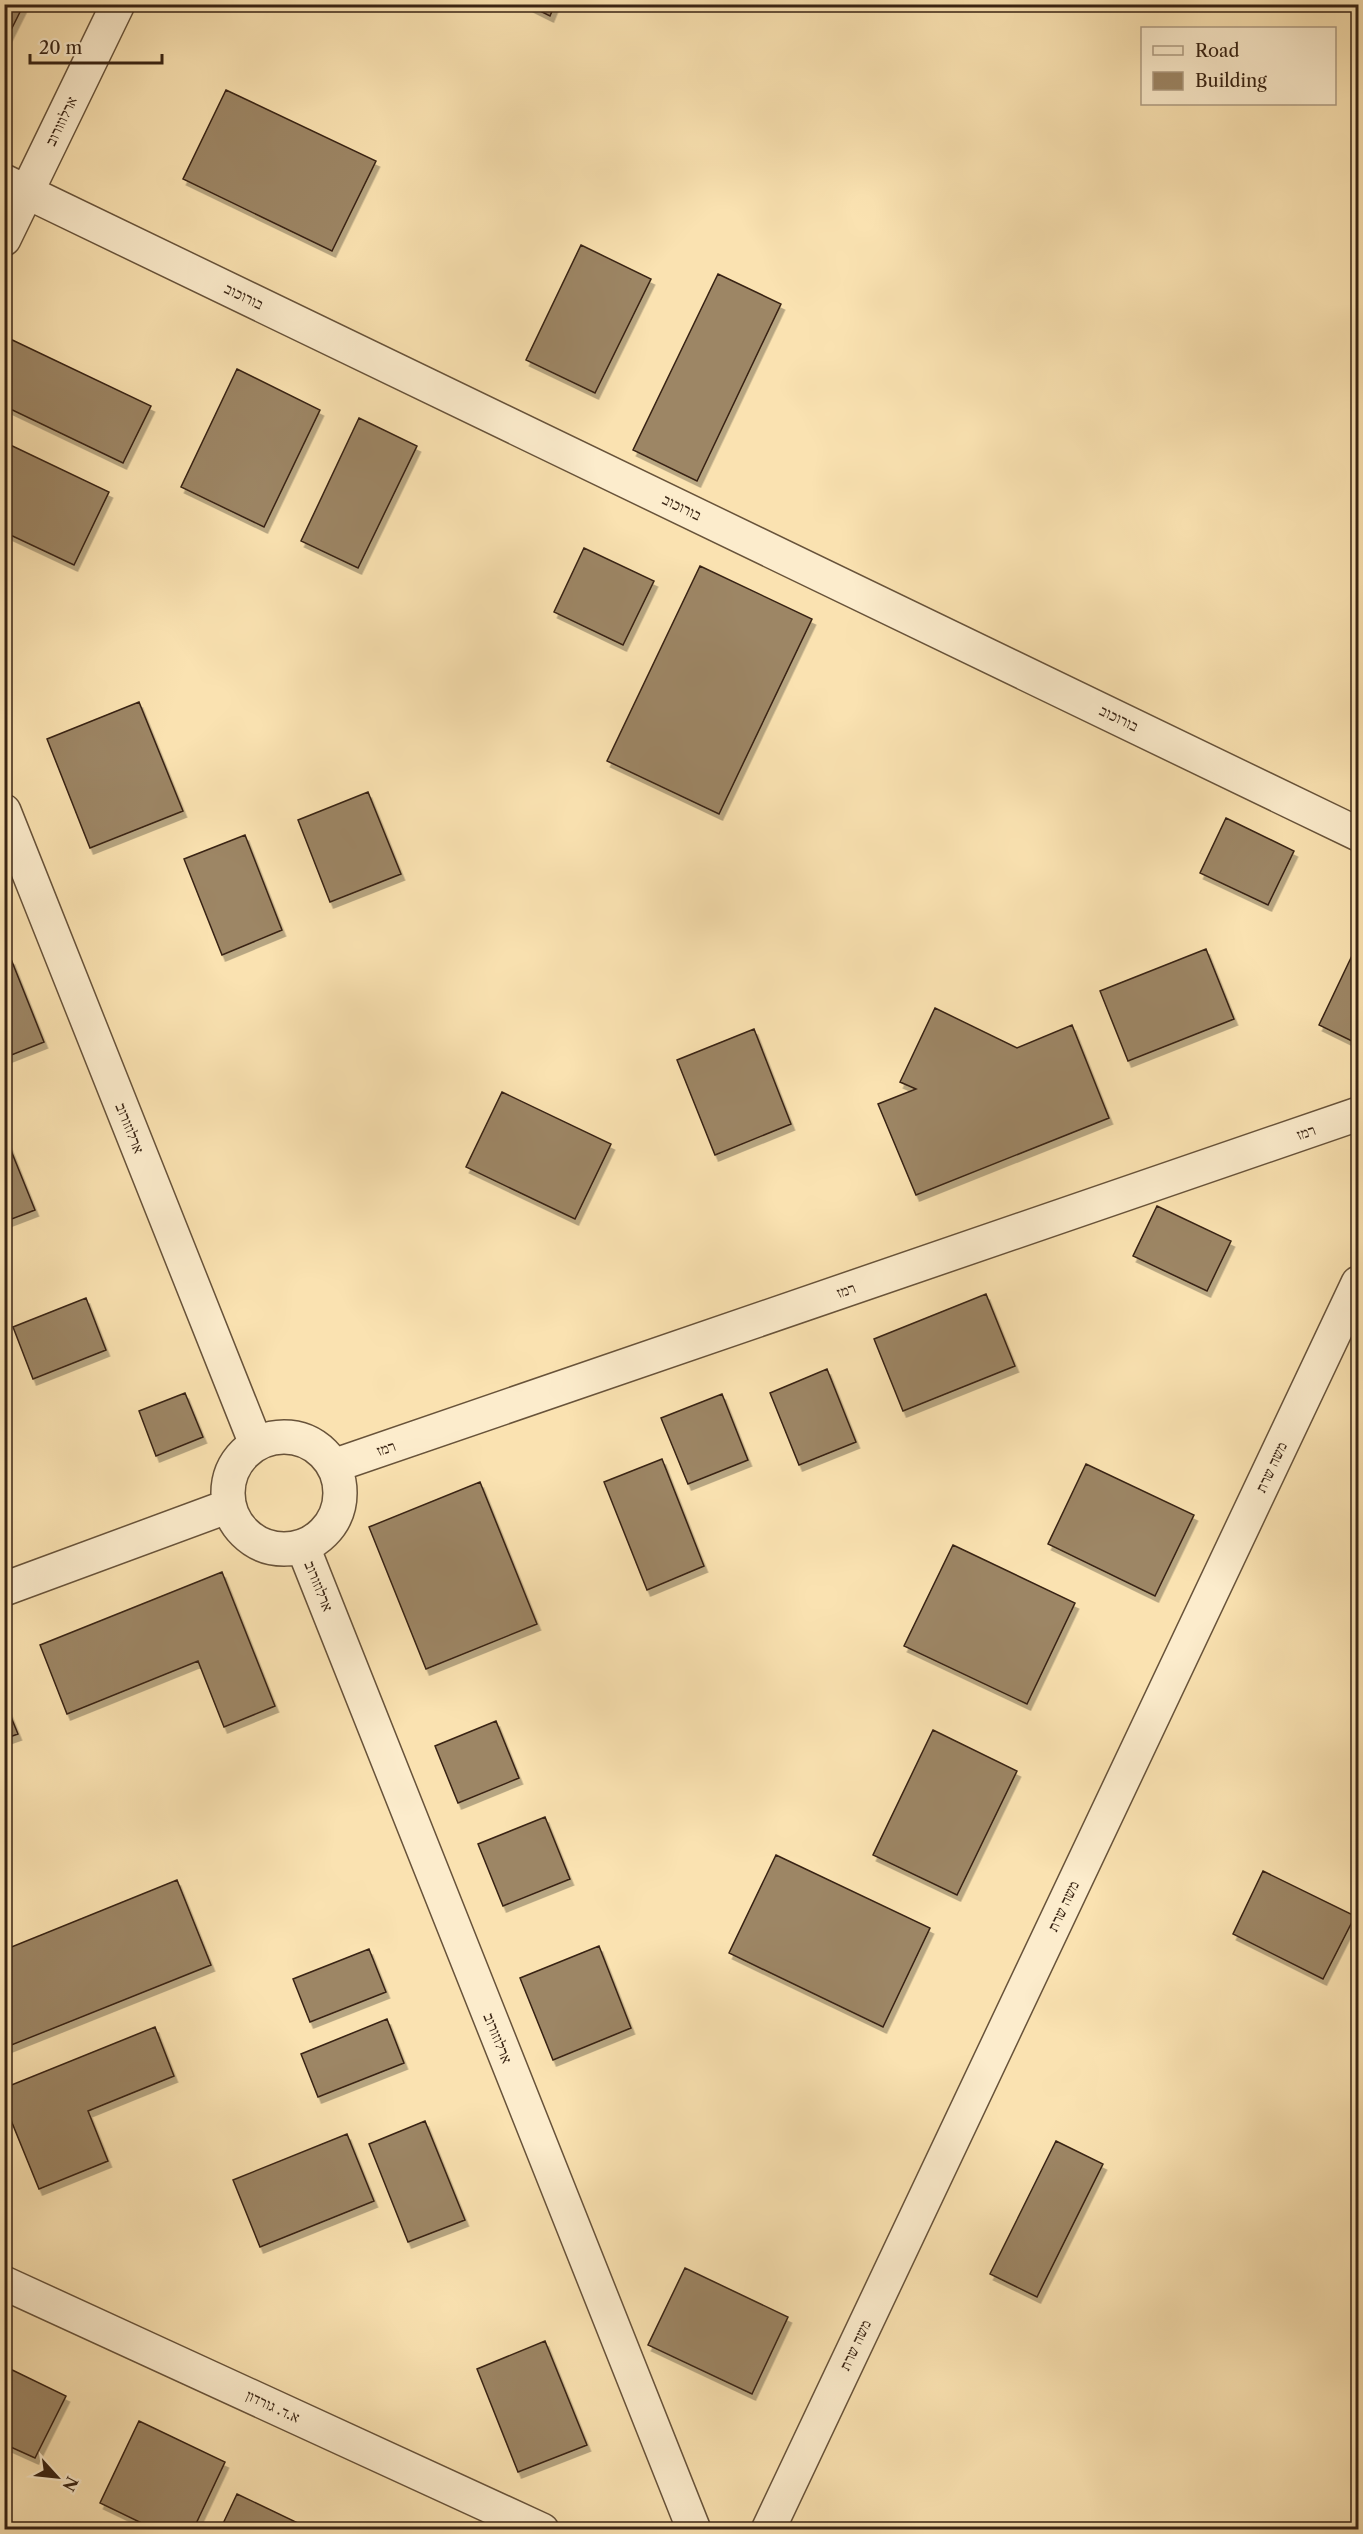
<svg xmlns="http://www.w3.org/2000/svg" width="1363" height="2534" font-family="'Libre Caslon Text','Frank Ruhl Libre',serif">
	<defs>
		<filter id="shadow"><feDropShadow dx="3.5" dy="6" stdDeviation="0" flood-color="#0004"/></filter>
	</defs>
	<rect width="100%" height="100%" fill="#fae2b1"/>
	<filter id="stains"><feTurbulence type="fractalNoise" baseFrequency=".00333" numOctaves="4"/><feColorMatrix values="0 0 0 0 .2 0 0 0 0 .09 0 0 0 0 .02 0 0 0 .5 -.17"/></filter>
	<radialGradient id="worn" r=".72"><stop offset=".6" stop-color="#630" stop-opacity="0"/><stop offset="1" stop-color="#630" stop-opacity=".3"/></radialGradient>
	<path fill="#9d8665" stroke="#382313" stroke-width="1.5" filter="url(#shadow)" d="M4 4H24L4 44Z
		M526 4H555L550 16Z
		M226 90 376 161 332 251 183 179Z
		M581 245 651 279 595 393 526 360Z
		M718 274 781 304 697 481 633 450Z
		M6 337 151 406 123 463 4 406V341Z
		M237 369 320 410 264 527 181 487Z
		M359 418 417 446 358 568 301 541Z
		M4 442 109 492 74 565 4 532Z
		M584 548 654 581 623 645 554 612Z
		M700 566 812 619 719 814 607 761Z
		M139 702 183 811 90 848 47 739Z
		M368 792 401 874 330 902 298 820Z
		M1226 818 1294 851 1268 905 1200 873Z
		M245 835 282 930 222 955 184 859Z
		M1358 943V1044L1319 1025Z
		M1206 949 1234 1019 1128 1061 1100 991Z
		M11 959 44 1042 4 1058V962Z
		M935 1008 1017 1048 1072 1025 1109 1118 916 1195 878 1104 916 1089 900 1082Z
		M754 1029 791 1124 715 1155 677 1060Z
		M502 1092 611 1144 575 1219 466 1167Z
		M6 1138 35 1210 4 1222V1139Z
		M1157 1206 1231 1241 1207 1291 1133 1256Z
		M986 1294 1015 1366 903 1411 874 1339Z
		M86 1298 106 1350 33 1379 13 1327Z
		M827 1369 856 1442 799 1465 770 1393Z
		M185 1393 203 1437 156 1456 139 1411Z
		M722 1394 748 1460 688 1484 661 1418Z
		M662 1459 704 1566 647 1590 604 1482Z
		M1086 1464 1194 1515 1155 1596 1048 1544Z
		M480 1482 537 1624 426 1669 369 1527Z
		M953 1545 1075 1603 1027 1704 904 1646Z
		M222 1572 275 1706 224 1727 198 1661 67 1714 40 1645Z
		M4 1700 18 1734 4 1739Z
		M496 1721 519 1778 458 1803 435 1746Z
		M933 1730 1017 1771 957 1895 873 1855Z
		M545 1817 570 1879 503 1906 478 1844Z
		M776 1855 930 1928 883 2027 729 1953Z
		M1263 1871 1355 1916 1323 1979 1233 1934Z
		M177 1880 211 1965 4 2048V1950Z
		M599 1946 631 2028 553 2060 520 1978Z
		M369 1949 386 1992 310 2022 293 1979Z
		M387 2019 404 2063 318 2097 301 2054Z
		M155 2027 174 2076 88 2111 108 2161 39 2189 4 2103V2088Z
		M425 2121 465 2220 408 2242 369 2144Z
		M347 2134 374 2201 260 2247 233 2180Z
		M1056 2141 1103 2164 1037 2297 990 2274Z
		M685 2268 788 2317 752 2394 648 2345Z
		M545 2341 587 2445 518 2472 477 2369Z
		M4 2366 66 2396 35 2458 4 2444Z
		M139 2421 225 2462 193 2530H156L100 2503Z
		M237 2494 298 2523 295 2530H220Z"/>
	<g fill="none" stroke-linecap="round" stroke-linejoin="round">
		<g stroke="#68533a" stroke-width="36">
			<path id="minor" d="M4 181 1358 834
				M4 239 118 4
				M4 811 256 1444
				M228 1493a56 56 0 1 1 112 0a56 56 0 1 1-112 0Z
				M333 1466 1358 1114
				M303 1547 694 2530
				M4 1589 229 1506
				M4 2283 542 2530"/>
		</g>
		<g stroke="#68533a" stroke-width="36">
			<path id="tertiary" d="M768 2530 1358 1283"/>
		</g>
		<use href="#minor" stroke="#fceccc" stroke-width="33"/>
		<use href="#tertiary" stroke="#fceccc" stroke-width="33"/>
	</g>
	<g text-anchor="middle" dominant-baseline="central" stroke-width="5" stroke-linejoin="round" paint-order="stroke">
		<g font-size="15" fill="#382313" stroke="#fceccc">
			<text transform="translate(61 121) rotate(-64)">ארלוזורוב</text>
			<text transform="translate(244 296) rotate(26)">בורוכוב</text>
			<text transform="translate(682 507) rotate(26)">בורוכוב</text>
			<text transform="translate(1119 718) rotate(26)">בורוכוב</text>
			<text transform="translate(130 1128) rotate(68)">ארלוזורוב</text>
			<text transform="translate(1306 1132) rotate(-19)">רמז</text>
			<text transform="translate(846 1290) rotate(-19)">רמז</text>
			<text transform="translate(386 1448) rotate(-19)">רמז</text>
			<text transform="translate(1271 1467) rotate(-65)">משה שרת</text>
			<text transform="translate(319 1586) rotate(68)">ארלוזורוב</text>
			<text transform="translate(1063 1906) rotate(-65)">משה שרת</text>
			<text transform="translate(498 2038) rotate(68)">ארלוזורוב</text>
			<text transform="translate(855 2345) rotate(-65)">משה שרת</text>
			<text transform="translate(273 2406) rotate(25)">א.ד. גורדון</text>
		</g>
	</g>
	<rect width="1363" height="2534" fill="none" stroke="#fae2b1" stroke-width="24"/>
	<rect x="6" y="6" width="1351" height="2522" fill="none" stroke="#382313" stroke-width="3"/>
	<rect x="12" y="12" width="1339" height="2510" fill="none" stroke="#382313" stroke-width="1.5"/>
	<rect x="1141" y="27" width="195" height="78" fill="#fceccc" stroke="#ae9c82" stroke-width="1.5"/>
	<rect x="1153" y="46" width="30" height="9" fill="#fceccc" stroke="#ae9c82" stroke-width="1.5"/>
	<text x="1195" y="57" font-size="18" fill="#382313">Road</text>
	<rect x="1153" y="72" width="30" height="18" fill="#9d8665" stroke="#ae9c82" stroke-width="1.5"/>
	<text x="1195" y="87" font-size="18" fill="#382313">Building</text>
	<g transform="translate(57 2477) rotate(117)" stroke="#fceccc" stroke-width="4.5" paint-order="stroke">
	<path d="M0-4.5L10 22L0 15L-10 22Z" fill="#382313"/>
	<text y="-9" font-size="16" font-weight="bold" text-anchor="middle" fill="#382313">N</text>
	</g>
	<path d="M30 54v9h132v-9" fill="none" stroke="#382313" stroke-width="3"/>
	<text x="39" y="54" font-size="18" fill="#382313" stroke="#fceccc" stroke-width="4.5" paint-order="stroke">20 m</text>
	<rect width="100%" height="100%" filter="url(#stains)"/>
	<rect width="100%" height="100%" fill="url(#worn)"/>
</svg>
